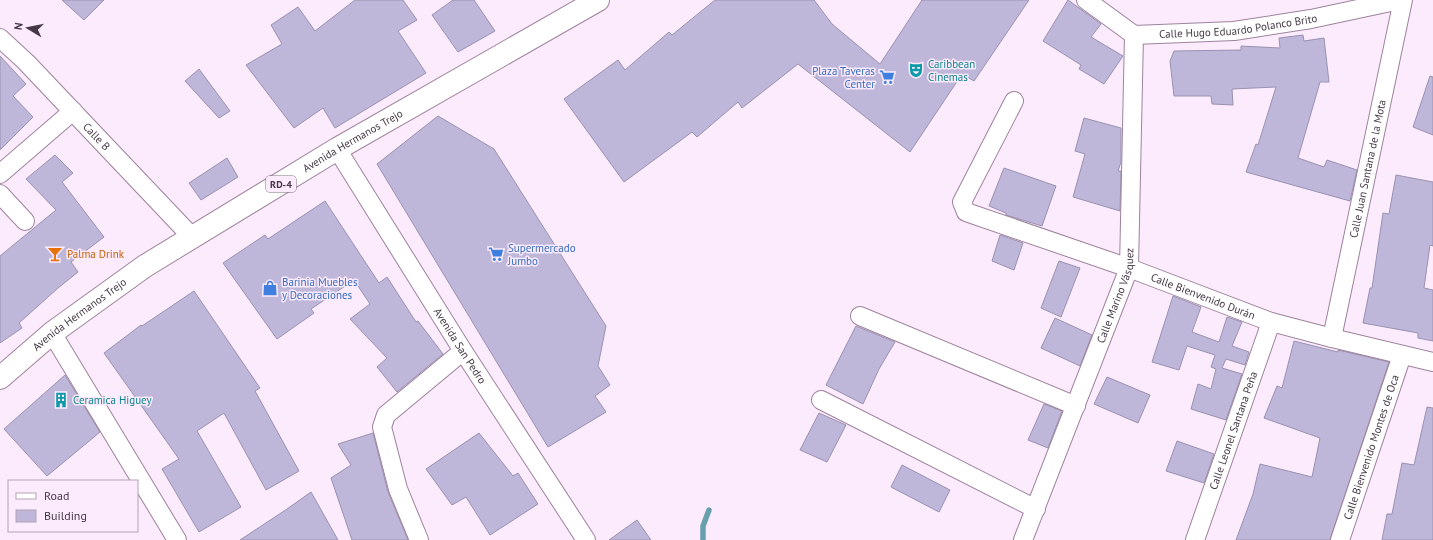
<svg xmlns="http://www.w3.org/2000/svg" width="1433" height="540" font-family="'PT Sans',sans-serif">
	<rect width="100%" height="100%" fill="#fcebfc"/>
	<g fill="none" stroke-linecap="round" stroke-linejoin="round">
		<path stroke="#69a0ae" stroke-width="5.5" d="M703 540V526L709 510"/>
	</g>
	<path fill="#bfb7d9" stroke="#9991b2" d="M62 0H104L84 20Z
		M355 0H403L417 20 398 31 426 73 335 128 323 108 294 128 246 65 282 44 271 25 298 7 315 31Z
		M453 0H474L495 31 458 52 432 15Z
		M715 0H814L832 24 880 64 922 0H1029L974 81 962 74 910 152 798 64 742 108 738 102 697 137 692 132 624 182 564 99 618 60 625 70 669 32 672 35Z
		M1068 0 1101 24 1091 37 1123 56 1104 84 1079 69 1081 65 1043 41Z
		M1303 35 1304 41 1324 38 1329 82H1320L1298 158 1324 167 1327 160 1357 170 1350 201 1246 172 1256 144 1258 145 1276 87 1232 89 1233 105 1212 104 1211 96H1174L1170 61 1174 51 1241 50V46L1280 48 1279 38Z
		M0 56 26 84 13 96 33 117 0 150Z
		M199 69 230 111 219 118 185 81Z
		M1430 76 1433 77V135L1413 127Z
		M438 116 494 149 606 326 598 366 610 385 595 396 606 412 548 447 377 164Z
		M1084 118 1121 128V162L1118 171H1121L1120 211 1073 197 1085 154 1075 151Z
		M55 155 73 173 62 182 104 237 71 262 78 272 58 288 19 323 22 328 0 343V256L56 210 26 179Z
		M227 158 238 177 201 200 189 183Z
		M1004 168 1056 186 1042 226 1006 215V213L989 206Z
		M1396 175 1433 182V246L1430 245 1424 288 1433 290V341L1418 338V333L1363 323 1370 288H1372L1383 213 1389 214Z
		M325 201 379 283 387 277 416 322 418 321 443 354 397 392 377 367 387 358 350 319 370 304 354 280 311 309 314 313 277 339 223 263 265 235 268 239Z
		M1000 235 1023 243 1014 270 992 261Z
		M1059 261 1080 268 1061 317 1041 308Z
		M194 291 260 388 255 391 299 471 266 490 224 413 197 431 241 507 199 532 162 469 179 459 104 353 141 325 142 326Z
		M1173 296 1201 307 1192 332 1219 342 1227 317 1242 322 1232 346 1249 352 1245 365 1226 359 1222 368 1242 374 1226 420 1191 409 1198 384 1211 389 1216 369 1211 367 1215 355 1187 346 1179 370 1152 362Z
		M1055 318 1092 335 1080 366 1041 348Z
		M856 326 895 342 879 369 863 404 826 385Z
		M1294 341 1338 352V350L1389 362 1330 540H1236L1253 494 1260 464 1312 477 1320 438 1264 418 1277 386 1282 388Z
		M65 375 100 432 47 476 4 429Z
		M1107 377 1150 395 1138 423 1094 404Z
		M1044 404 1062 411 1048 448 1028 440Z
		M1427 407 1433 408V540H1382L1387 514H1392L1402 463 1414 465Z
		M819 413 846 425 827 462 800 450Z
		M373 433 388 492 408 540H352L331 478 351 465 338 444Z
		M479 433 513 476 518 473 538 504 490 535 466 497 452 505 426 469Z
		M1177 441 1214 454 1204 483 1166 471Z
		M902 465 950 490 939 512 891 487Z
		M311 492 338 540H240L287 509Z
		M637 520 651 540H609Z"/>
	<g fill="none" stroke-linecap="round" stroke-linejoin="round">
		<g stroke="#9d839c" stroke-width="20">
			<g id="minor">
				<path id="s1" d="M1086 0 1134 35 1234 31 1311 19 1400 0"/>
				<path id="s2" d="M0 38 26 62 192 237"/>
				<path id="s3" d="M1014 101 962 202 966 212 1129 268 1271 322 1332 338 1433 362"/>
				<path id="s4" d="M337 149 463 351 586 540"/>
				<path d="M0 174 73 111"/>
				<path d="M0 194 25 221"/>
				<path d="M860 316 1076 406"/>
				<path d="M52 333 177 540"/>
				<path id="s5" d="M1332 338 1403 0"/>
				<path d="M821 400 1036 509"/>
				<path d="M419 540 398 489 382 427 386 415 463 351"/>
				<path id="s6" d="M1023 540 1129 268 1134 35"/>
				<path id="s7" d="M1195 540 1271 322"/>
				<path id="s8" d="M1340 540 1402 355"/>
			</g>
		</g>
		<g stroke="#9d839c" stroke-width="24">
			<g id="major">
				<path id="s9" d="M0 378 52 333 145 266 337 149 598 0"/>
			</g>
		</g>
		<use href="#minor" stroke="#fff" stroke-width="18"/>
		<use href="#major" stroke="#fff" stroke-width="22"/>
	</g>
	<defs>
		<g id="theatre-bare" transform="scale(1.2)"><path d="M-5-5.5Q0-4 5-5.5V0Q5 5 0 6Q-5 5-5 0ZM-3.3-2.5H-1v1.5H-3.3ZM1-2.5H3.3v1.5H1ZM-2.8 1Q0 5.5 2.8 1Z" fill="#0f9aa8" stroke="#fcebfc" stroke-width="2.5" paint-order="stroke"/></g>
		<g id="supermarket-bare" transform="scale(1.2)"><path d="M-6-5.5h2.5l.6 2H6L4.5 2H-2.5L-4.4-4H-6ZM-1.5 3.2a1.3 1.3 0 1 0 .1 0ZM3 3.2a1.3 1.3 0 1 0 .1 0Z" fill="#3f7fe0" stroke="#fcebfc" stroke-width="2.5" paint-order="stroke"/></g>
		<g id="bar-bare" transform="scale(1.2)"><path d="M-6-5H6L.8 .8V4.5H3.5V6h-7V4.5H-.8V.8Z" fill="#e8710a" stroke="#fcebfc" stroke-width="2.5" paint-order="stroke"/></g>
		<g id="shop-bare" transform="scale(1.2)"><path d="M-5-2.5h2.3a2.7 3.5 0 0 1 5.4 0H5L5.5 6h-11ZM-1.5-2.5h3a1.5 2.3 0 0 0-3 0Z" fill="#3f7fe0" stroke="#fcebfc" stroke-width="2.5" paint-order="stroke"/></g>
		<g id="building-bare" transform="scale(1.2)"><path d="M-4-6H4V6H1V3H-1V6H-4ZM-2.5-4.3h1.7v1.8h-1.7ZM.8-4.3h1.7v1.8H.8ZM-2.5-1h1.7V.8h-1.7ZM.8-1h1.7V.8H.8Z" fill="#0f9aa8" stroke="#fcebfc" stroke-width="2.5" paint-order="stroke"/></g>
	</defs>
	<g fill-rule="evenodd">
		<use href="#theatre-bare" x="916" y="70"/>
		<use href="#supermarket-bare" x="887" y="77"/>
		<use href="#bar-bare" x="55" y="254"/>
		<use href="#supermarket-bare" x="496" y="254"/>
		<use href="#shop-bare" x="270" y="288"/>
		<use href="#building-bare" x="61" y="400"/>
	</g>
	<g text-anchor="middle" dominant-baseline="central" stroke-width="3" stroke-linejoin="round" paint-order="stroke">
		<rect fill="#fcebfc" stroke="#7a6e7a" stroke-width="1" x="266" y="176" width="30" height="16" rx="3"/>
		<g font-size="10" font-weight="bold" fill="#433843">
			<text x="281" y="184">RD-4</text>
		</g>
		<g font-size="11" fill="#433843" stroke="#fcebfc">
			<text stroke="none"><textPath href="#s1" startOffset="164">Calle Hugo Eduardo Polanco Brito</textPath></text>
			<text stroke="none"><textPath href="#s2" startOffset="138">Calle B</textPath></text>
			<text stroke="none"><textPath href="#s9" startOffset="426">Avenida Hermanos Trejo</textPath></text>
			<text stroke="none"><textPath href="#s5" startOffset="173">Calle Juan Santana de la Mota</textPath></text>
			<text stroke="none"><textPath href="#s6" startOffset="262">Calle Marino Vásquez</textPath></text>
			<text stroke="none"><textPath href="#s3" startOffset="376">Calle Bienvenido Durán</textPath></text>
			<text stroke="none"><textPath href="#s9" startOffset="102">Avenida Hermanos Trejo</textPath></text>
			<text stroke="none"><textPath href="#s4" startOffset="232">Avenida San Pedro</textPath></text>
			<text stroke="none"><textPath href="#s7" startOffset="116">Calle Leonel Santana Peña</textPath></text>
			<text stroke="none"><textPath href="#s8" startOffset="98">Calle Bienvenido Montes de Oca</textPath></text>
		</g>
		<g font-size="11" fill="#0d838f" stroke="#fcebfc" text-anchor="start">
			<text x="928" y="64">Caribbean<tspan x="928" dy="13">Cinemas</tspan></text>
			<text x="73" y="400">Ceramica Higuey</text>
		</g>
		<g font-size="11" fill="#366cbe" stroke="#fcebfc" text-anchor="start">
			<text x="875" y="71" text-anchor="end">Plaza Taveras<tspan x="875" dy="13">Center</tspan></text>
			<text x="508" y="248">Supermercado<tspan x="508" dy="13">Jumbo</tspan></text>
			<text x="282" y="282">Barinia Muebles<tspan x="282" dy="13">y Decoraciones</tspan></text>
		</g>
		<g font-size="11" fill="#c56008" stroke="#fcebfc" text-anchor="start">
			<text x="67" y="254">Palma Drink</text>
		</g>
	</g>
	<rect x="8" y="480" width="130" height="52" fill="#fcebfc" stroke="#b2a3b2"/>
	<rect x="16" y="493" width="20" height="6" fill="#ffffff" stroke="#b2a3b2"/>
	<text x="44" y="500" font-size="12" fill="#433843">Road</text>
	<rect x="16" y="510" width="20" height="12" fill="#bfb7d9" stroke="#b2a3b2"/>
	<text x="44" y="520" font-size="12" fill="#433843">Building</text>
	<g transform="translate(28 28) rotate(280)" stroke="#fcebfc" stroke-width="3" paint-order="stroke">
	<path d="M0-3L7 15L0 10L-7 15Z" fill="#433843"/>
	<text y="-6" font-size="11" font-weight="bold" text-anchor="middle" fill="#433843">N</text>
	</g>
</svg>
